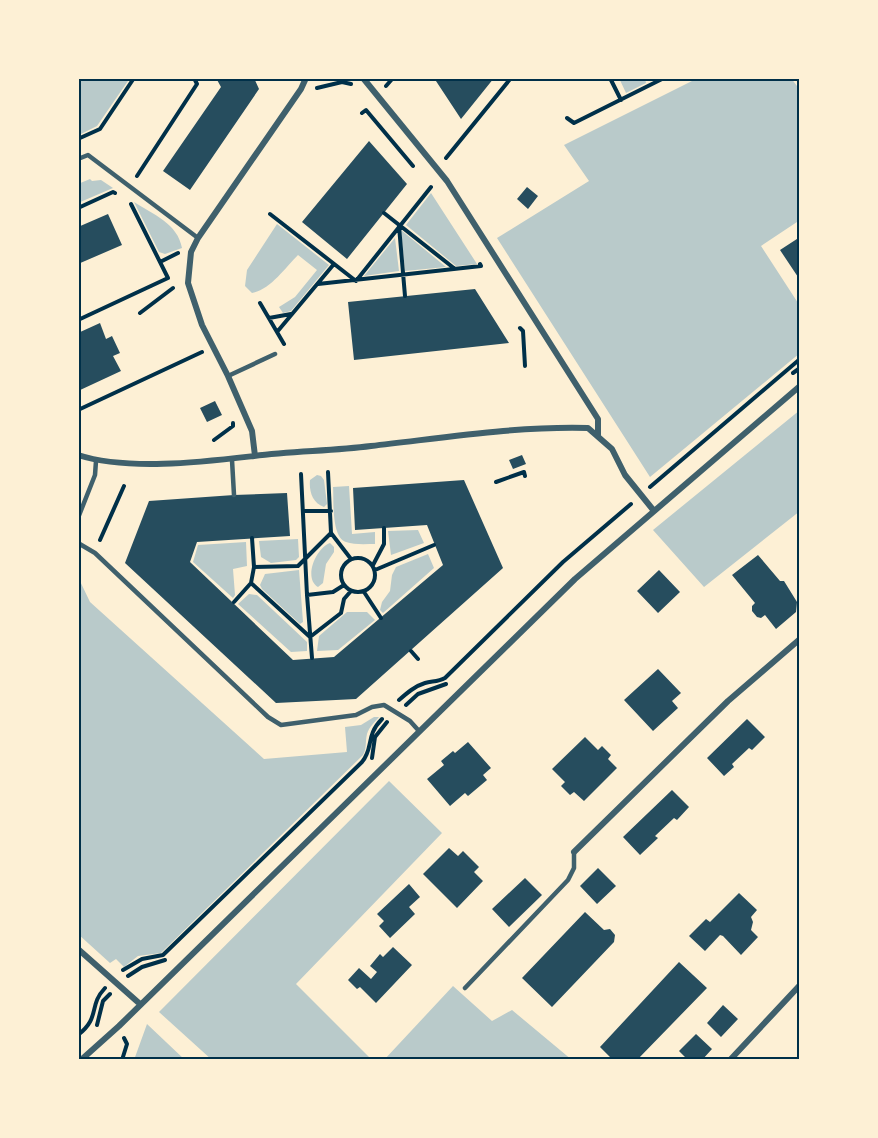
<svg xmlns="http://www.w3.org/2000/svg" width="878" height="1138" font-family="'Titillium Web',sans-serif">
	<rect width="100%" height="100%" fill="#fdf0d5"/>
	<path fill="#b9caca" d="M78 78H130L97 126 81 134 78 128Z
		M619 78H645L646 83 626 93Z
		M698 78H791L800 90V220L761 246 800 306V353L650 477 497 238 589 181 564 145Z
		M90 179 92 181 101 180 113 188 78 203V184Z
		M431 193 477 264 456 266 406 225Z
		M134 202C153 214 178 224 182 248L165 254 159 252Z
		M277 224 329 265 291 311 283 313 279 307 295 297 317 270 298 255C285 268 270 290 252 293L245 286 247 270Z
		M401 230 446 267 405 271Z
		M395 238 399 271 364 276Z
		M800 410V511L704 587 653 530Z
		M317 475 321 476 324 480 327 504 324 507C312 503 309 491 310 480Z
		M349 486 352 534 375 532V544C366 544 354 545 346 542 331 537 334 500 333 487Z
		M418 530 424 543 391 555 388 531Z
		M298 539 299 557 296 560 271 563 261 557 259 541Z
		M246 542 247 566 233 569 235 595 233 598 193 562 198 545Z
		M330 543 334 547V552L326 564 323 583 318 587C303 578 316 548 330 543Z
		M428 554 434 568 383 613 380 610 382 602 390 591 392 575 396 567Z
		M299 570 303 622 300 624 262 589 260 585 265 574Z
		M78 577 90 602 264 759 347 752 345 727 361 725 374 717H379C375 722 369 727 367 734 365 742 367 748 363 755L161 953 138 956 124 967 116 959 110 963 78 934Z
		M249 594 257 595 307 642V651L291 652 238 604Z
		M347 612H367L375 620 338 650 317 651 319 636Z
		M389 781 442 833 296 984 372 1060H212L159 1012Z
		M453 986 492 1021 512 1010 572 1060H384Z
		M147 1024 185 1060H134Z"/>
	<path fill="#264d5e" d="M216 78H254L259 89 190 190 163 171 221 87Z
		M434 78H494L461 119Z
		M369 141 407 184 347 259 302 222Z
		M527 187 538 196 528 209 517 199Z
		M108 214 122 245 78 264V227Z
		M800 237V280L780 250Z
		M475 289 509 343 354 360 348 302Z
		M100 323 106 339 112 336 120 353 113 356 121 371 78 391V333Z
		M215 401 222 415 207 422 200 408Z
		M522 455 526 464 513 469 509 460Z
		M464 480 503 568 356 699 276 703 125 563 149 501 234 495 287 493 290 536 197 542 190 562 293 660 334 657 443 565 427 525 355 530 353 488Z
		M758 555 780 581H784L797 602 796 612 776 629 765 615 761 618 757 617 752 611V606L755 603 732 575Z
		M659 570 680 592 658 613 637 591Z
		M658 669 681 693 672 701 678 708 653 731 624 700Z
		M747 719 765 737 752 750 749 748 732 764 734 767 724 776 707 758Z
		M585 737 598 750 602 746 611 755 608 759 617 768 584 801 574 792 570 795 561 786 565 782 552 769Z
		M468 742 491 768 483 775 487 780 468 796 465 793 450 806 427 779 444 765 441 761 453 751 455 753Z
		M672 790 689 807 677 820 674 818 655 836 658 838 640 855 623 837Z
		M449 848 458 856 463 851 479 867 474 872 483 881 457 908 423 874Z
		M598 868 616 886 597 904 580 886Z
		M525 878 542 895 509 927 492 909Z
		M409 884 420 897 409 907 415 914 390 938 379 926 384 921 377 914Z
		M739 893 757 910 751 917 753 922 751 930 758 937 741 955 723 936 720 935 705 951 689 936 706 919 710 922Z
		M585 912 604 930 610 929 615 935 614 942 552 1007 522 978Z
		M393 947 412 965 376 1003 360 987 357 989 348 980 359 968 371 979 377 972 370 966 380 954 383 957Z
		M679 962 707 988 637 1060H613L600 1047Z
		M723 1005 738 1019 721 1037 707 1023Z
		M696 1034 712 1049 702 1060H688L679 1051Z"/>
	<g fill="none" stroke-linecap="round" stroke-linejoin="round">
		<path stroke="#003049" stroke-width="4" d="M610 78 621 100
			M386 86 393 78
			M317 88 342 82 351 84
			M362 113 366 110 413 166
			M567 118 574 123 664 78
			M80 138 100 129 134 78
			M446 158 511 78
			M137 176 197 84 194 78
			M78 208 113 192 115 193
			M384 213 455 269
			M270 214 356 281 431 187
			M399 226 405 296
			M160 262 178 253
			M318 284 481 266 480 264
			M260 303 284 344
			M140 313 173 288
			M269 318 291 314
			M78 320 168 278 131 204
			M520 328 523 331 525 366
			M277 332 334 264
			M793 373 800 368
			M78 410 202 352
			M214 440 233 426V423
			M328 472 331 533 351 559
			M301 474 307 595 312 658
			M496 482 524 472 525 476
			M650 487 800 359
			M304 511H331
			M252 538 254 567
			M100 540 124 486
			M341 575a17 17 0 1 1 34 0a17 17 0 1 1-34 0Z
			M373 565 384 544V528
			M375 570 434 545
			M251 583 310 637 341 613 344 599 351 591
			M364 592 381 618
			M307 595 333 592 344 585
			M234 602 251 583 254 567 298 566 331 533
			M411 651 418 659
			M399 700C407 693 415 686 425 683 432 681 438 682 445 678L563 562 631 504
			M406 705 418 694 446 684
			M372 758 375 737 387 722
			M123 970 142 959 163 955 362 762C374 748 365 736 382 719
			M128 976 142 967 165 960
			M97 1025 103 1001 110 994
			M78 1035C101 1017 88 1006 105 988
			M122 1060 127 1044 124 1038"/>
		<path stroke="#3f606c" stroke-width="4.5" d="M78 159 88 155 198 238
			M228 376 275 354
			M232 460 234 495
			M78 518 95 475 96 461
			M78 543 95 553 268 717 281 725 356 715 372 707 384 705 410 721 419 731
			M465 988 568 880 574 868V852"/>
		<path stroke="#3f606c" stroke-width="6" d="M363 78 447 181 598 419V435
			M78 455C128 471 202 462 254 456 293 451 332 451 371 446 443 438 516 426 588 428L612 449 625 475 654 511
			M255 456 252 431 228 376 202 325 188 283 191 252 198 238 301 89 306 78
			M574 852 728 701 800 639
			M78 949 140 1004
			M81 1060 119 1026 575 579 800 386
			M730 1060 800 985"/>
	</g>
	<rect width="878" height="1138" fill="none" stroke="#fdf0d5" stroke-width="159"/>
	<rect x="80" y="80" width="718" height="978" fill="none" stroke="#003049" stroke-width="2"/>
</svg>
